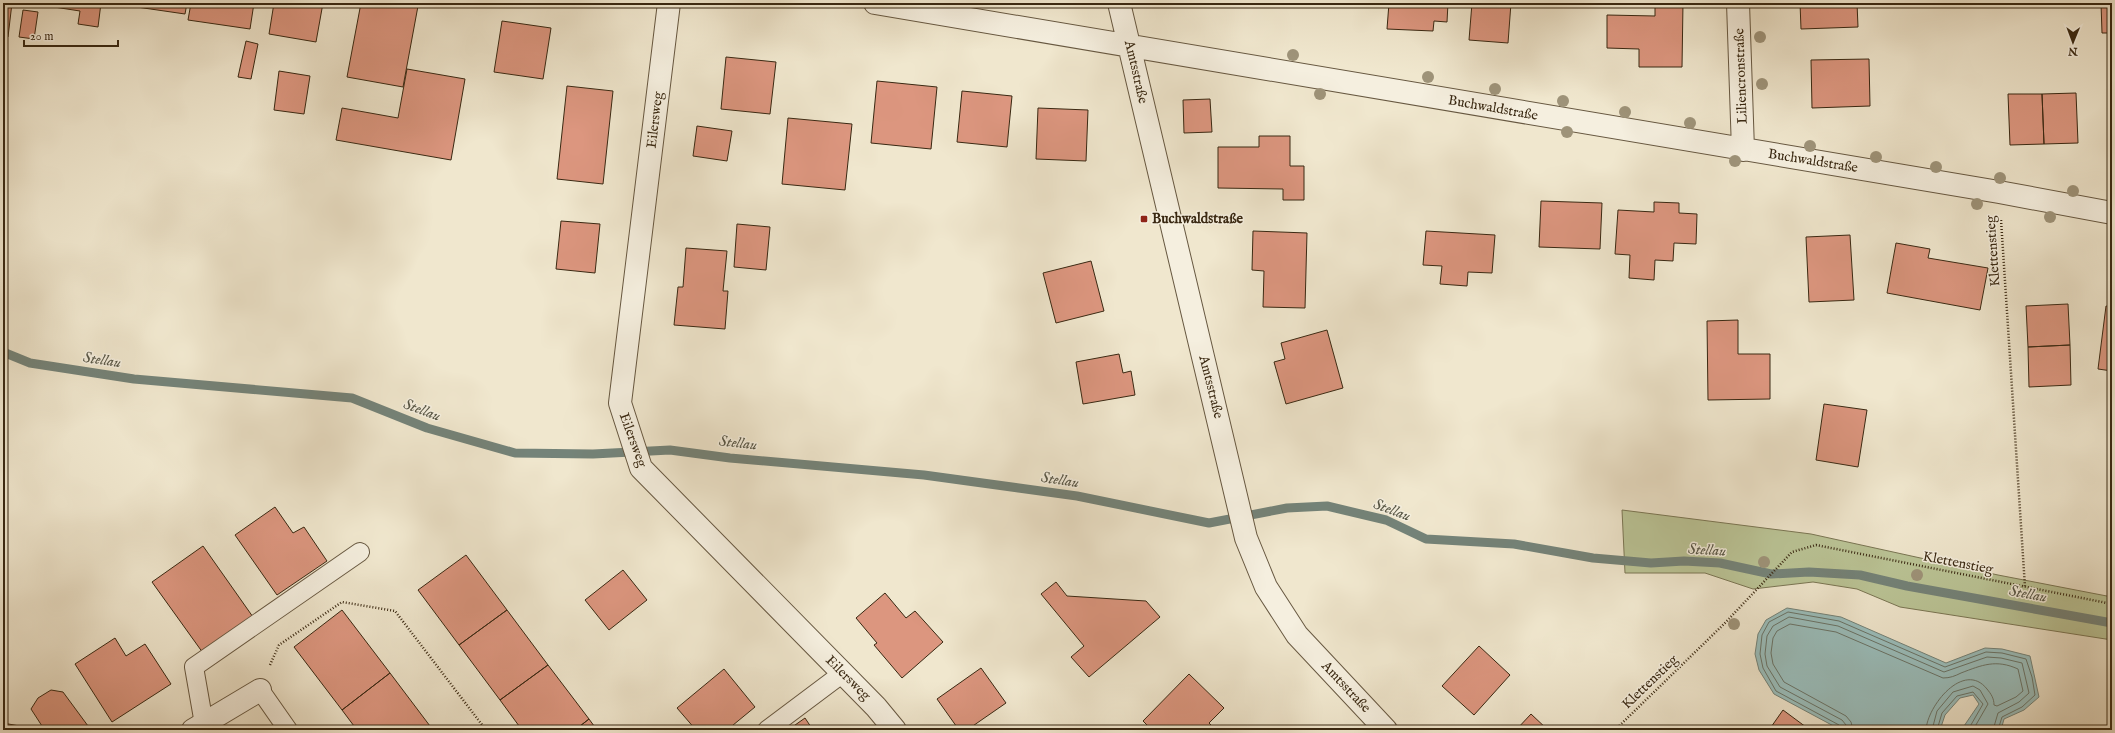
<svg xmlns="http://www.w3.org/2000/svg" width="2115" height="733" font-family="'IM FELL English',serif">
	<rect width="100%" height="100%" fill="#f0e7ce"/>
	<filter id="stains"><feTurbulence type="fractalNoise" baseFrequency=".005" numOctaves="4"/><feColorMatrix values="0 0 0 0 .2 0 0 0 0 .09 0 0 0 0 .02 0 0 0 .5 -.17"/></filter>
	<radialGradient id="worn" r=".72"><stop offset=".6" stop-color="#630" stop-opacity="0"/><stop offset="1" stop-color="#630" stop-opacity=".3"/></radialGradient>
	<path fill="#bbc597" stroke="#7a7654" d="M1622 510 1811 534 1998 575 2112 597V640L1900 607 1857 589 1813 582 1753 589 1705 573H1625Z"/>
	<path fill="#9bbfbd" stroke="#748379" d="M1787 608 1841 617 1946 663 1985 648 2002 649 2030 656 2039 697 2024 710 2004 719 2001 730H1964V726L1979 704 1973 695 1960 698 1945 715 1940 730H1841L1774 694 1759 670 1755 654 1758 634 1766 620Z"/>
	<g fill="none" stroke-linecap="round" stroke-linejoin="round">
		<path stroke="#6a7468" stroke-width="1" d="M1842 730 1839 725 1776 691 1763 668 1760 654 1762 635 1769 622 1788 612 1839 621 1945 667 1986 652 2002 653 2026 659 2032 677 2035 695 2022 707 2002 717 1998 730
			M1847 730 1846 725 1842 720 1780 687 1767 666 1765 654 1767 636 1773 626 1789 617 1838 626 1944 672 1987 657 2001 658 2022 663 2029 693 2019 702 1998 713 1993 730
			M1853 730 1851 722 1846 716 1784 682 1773 664 1771 653 1773 638 1777 631 1790 624 1836 632 1943 678C1950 678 1955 676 1961 673 1982 665 1996 659 2018 669L2023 691 2016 697 1997 706 1994 705C1994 698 1991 694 1987 689 1964 660 1927 706 1926 730
			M1932 730 1937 711 1953 692 1973 686 1980 690 1988 704 1973 730
			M1937 730 1942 713 1957 696 1973 692 1983 704 1968 730"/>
		<path stroke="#748379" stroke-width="9" d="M3 352 30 363 134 379 352 398 427 428 515 453 593 454 670 450 730 458 924 475 1077 496 1209 523 1287 508 1327 506 1386 520 1426 539 1514 544 1593 558 1651 563 1684 561 1720 563 1771 574 1809 572 1860 575 1907 586 2112 623"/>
	</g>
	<path fill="#dc967f" stroke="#392812" d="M3 3H12L8 37 3 36Z
		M55 3H101L98 27 78 24 80 11 54 7Z
		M124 3H187L185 14 123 5Z
		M191 3H254L250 29 188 20Z
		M274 3H323L316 42 269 34Z
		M361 3H400L418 6 403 87 347 77Z
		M1389 3H1448L1447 22 1434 21 1433 31 1387 29Z
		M1472 3H1511L1508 43 1469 40Z
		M1655 3H1683L1682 67H1639V49L1607 48V15L1655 16Z
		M1800 3H1857L1858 27 1801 29Z
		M2101 3H2112V33H2102Z
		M23 10 38 12 34 39 19 37Z
		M502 21 551 28 543 79 494 72Z
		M246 41 258 44 251 79 238 77Z
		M726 57 776 62 770 114 721 109Z
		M1869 59 1870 106 1812 108 1811 60Z
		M2109 63H2112V120H2111Z
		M407 69 465 79 451 160 336 140 342 108 398 118Z
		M279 71 310 76 304 114 274 110Z
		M877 81 937 87 931 149 871 143Z
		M567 86 613 91 603 184 557 179Z
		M962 91 1012 96 1007 147 957 142Z
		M2076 93 2078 143 2044 144 2042 94Z
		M2008 94H2042L2044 144 2010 145Z
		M1210 99 1212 132 1184 133 1183 100Z
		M1038 108 1088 110 1086 161 1036 159Z
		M788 118 852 124 845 190 782 184Z
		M697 126 732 131 727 161 693 156Z
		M1259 136H1290V166H1304V200H1283V189L1218 188V147H1259Z
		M1541 201 1602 203 1600 249 1539 247Z
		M1654 202 1679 203V213L1697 214 1696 244 1674 243 1673 261 1655 260 1654 280 1629 278 1630 255 1615 254 1618 210 1654 212Z
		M561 221 600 224 595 273 556 269Z
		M737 224 770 227 766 270 734 267Z
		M1253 231 1307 233 1305 308 1263 307 1264 271 1252 270Z
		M1426 231 1495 235 1492 273 1468 272 1467 286 1440 284 1442 266 1423 265Z
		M1850 235 1854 300 1809 302 1806 237Z
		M1896 243 1930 249 1928 258 1988 268 1980 310 1887 293Z
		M686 248 727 251 723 291H728L725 329 674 325 678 287H683Z
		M1091 261 1104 311 1056 323 1043 273Z
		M2068 304 2070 345 2028 347 2026 306Z
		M2106 306 2112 307V371L2098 369Z
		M1738 320V354H1770V399L1708 400 1707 321Z
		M1327 330 1343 388 1286 404 1274 362 1285 359 1281 343Z
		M2070 345 2071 385 2029 387 2028 347Z
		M1119 354 1123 373 1131 371 1135 395 1083 404 1076 362Z
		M1824 404 1867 410 1858 467 1816 460Z
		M275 507 293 533 304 527 327 561 277 595 235 535Z
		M203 546 253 617 203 653 152 582Z
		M466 555 507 610 459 645 418 590Z
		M623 570 647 600 609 630 585 600Z
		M1056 582 1067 596 1146 601 1160 617 1089 677 1071 657 1084 646 1041 594Z
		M885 593 906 618 915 611 943 642 902 678 874 645 877 643 856 618Z
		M342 610 390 673 342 710 294 647Z
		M507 610 548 665 500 700 459 645Z
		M115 638 126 656 145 644 171 684 112 722 75 664Z
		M1479 646 1510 675 1474 715 1442 686Z
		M548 665 589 719 575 730H522L500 700Z
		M981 668 1006 703 967 730H959L937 699Z
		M724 669 755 707 727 730H696L677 708Z
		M390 673 433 730H357L342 710Z
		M1189 674 1224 708 1209 723 1216 730H1152L1143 721Z
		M51 690 63 692 91 730H3V723L36 729 42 726 31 709 38 698Z
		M1783 710 1810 730H1769Z
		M1531 714 1548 730H1516Z
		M805 718 813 730H788Z
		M589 719 597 730H575Z"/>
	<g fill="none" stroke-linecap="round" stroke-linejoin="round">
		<g stroke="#675841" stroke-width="20">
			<path id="service" d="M260 690 288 730
				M204 724 194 667 360 552
				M767 730 843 673"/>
		</g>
		<g stroke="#675841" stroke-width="24">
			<path id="minor" d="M669 3 620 403 641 468 876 707 895 730
				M875 3 1999 192 2112 213
				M1119 3 1246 538 1266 587 1297 635 1386 730
				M1738 3 1743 150
				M193 730 260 690"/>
		</g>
		<path stroke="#392812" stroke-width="2.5" stroke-dasharray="1 2" stroke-linecap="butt" d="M2001 220 2025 587
			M270 665 279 645 342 602 395 611 486 730
			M1615 730 1725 623 1792 552 1816 545 2112 604"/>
		<use href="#service" stroke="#f5efdf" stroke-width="18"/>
		<use href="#minor" stroke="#f5efdf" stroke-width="22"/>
	</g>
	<g fill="#9e9379">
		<circle cx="1760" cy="37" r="6"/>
		<circle cx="1293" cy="55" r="6"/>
		<circle cx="1428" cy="77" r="6"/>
		<circle cx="1762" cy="84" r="6"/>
		<circle cx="1495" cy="89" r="6"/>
		<circle cx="1320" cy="94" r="6"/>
		<circle cx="1563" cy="101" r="6"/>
		<circle cx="1625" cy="112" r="6"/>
		<circle cx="1690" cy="123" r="6"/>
		<circle cx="1567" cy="132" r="6"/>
		<circle cx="1810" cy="146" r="6"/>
		<circle cx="1876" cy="157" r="6"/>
		<circle cx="1735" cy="161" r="6"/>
		<circle cx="1936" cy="167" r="6"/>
		<circle cx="2000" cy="178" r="6"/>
		<circle cx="2073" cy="191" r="6"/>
		<circle cx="1977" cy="204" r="6"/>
		<circle cx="2050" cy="217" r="6"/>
		<circle cx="1764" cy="562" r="6"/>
		<circle cx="1917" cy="575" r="6"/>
		<circle cx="1734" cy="624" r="6"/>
	</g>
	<rect fill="#8f2418" stroke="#f5efdf" stroke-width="1.5" x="1140" y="215" width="8" height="8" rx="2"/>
	<g text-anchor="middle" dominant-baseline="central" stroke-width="3" stroke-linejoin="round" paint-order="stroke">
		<g font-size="14" fill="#392812" stroke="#f5efdf">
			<text transform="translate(1136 72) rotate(77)">Amtsstraße</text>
			<text transform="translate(1741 76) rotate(-92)">Liliencronstraße</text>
			<text transform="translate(1493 108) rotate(10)">Buchwaldstraße</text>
			<text transform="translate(655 120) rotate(-83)">Eilersweg</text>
			<text transform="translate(1813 161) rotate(9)">Buchwaldstraße</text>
			<text transform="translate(1993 251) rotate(-94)">Klettenstieg</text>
			<text transform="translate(1211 387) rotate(76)">Amtsstraße</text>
			<text transform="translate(633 440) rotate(70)">Eilersweg</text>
			<text transform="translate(1958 563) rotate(11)">Klettenstieg</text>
			<text transform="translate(848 678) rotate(45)">Eilersweg</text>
			<text transform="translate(1650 682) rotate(-44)">Klettenstieg</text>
			<text transform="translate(1346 687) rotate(47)">Amtsstraße</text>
		</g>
		<g font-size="14" font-weight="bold" fill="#392812" stroke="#f5efdf" text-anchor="start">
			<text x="1152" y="219">Buchwaldstraße</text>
		</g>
		<g font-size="15" font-style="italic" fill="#565545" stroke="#f5efdf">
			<text transform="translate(102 360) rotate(8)">Stellau</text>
			<text transform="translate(422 410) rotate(20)">Stellau</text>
			<text transform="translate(738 443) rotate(6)">Stellau</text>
			<text transform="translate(1060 480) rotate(8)">Stellau</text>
			<text transform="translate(1392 510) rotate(20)">Stellau</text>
			<text transform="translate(1707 550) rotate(3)">Stellau</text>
			<text transform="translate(2028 594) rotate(10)">Stellau</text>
		</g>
	</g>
	<rect width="2115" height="733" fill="none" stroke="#f0e7ce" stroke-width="16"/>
	<rect x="4" y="4" width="2107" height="725" fill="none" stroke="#392812" stroke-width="2"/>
	<rect x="8" y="8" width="2099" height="717" fill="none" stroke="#392812"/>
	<g transform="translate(2073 42) rotate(181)" stroke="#f5efdf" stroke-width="3" paint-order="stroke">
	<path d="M0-3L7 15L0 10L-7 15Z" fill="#392812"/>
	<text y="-6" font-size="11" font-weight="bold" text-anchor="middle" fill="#392812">N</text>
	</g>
	<path d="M24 40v6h94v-6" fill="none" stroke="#392812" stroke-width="2"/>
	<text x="30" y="40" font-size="12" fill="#392812" stroke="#f5efdf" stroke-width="3" paint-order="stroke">20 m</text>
	<rect width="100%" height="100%" filter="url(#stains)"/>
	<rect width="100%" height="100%" fill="url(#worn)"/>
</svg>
